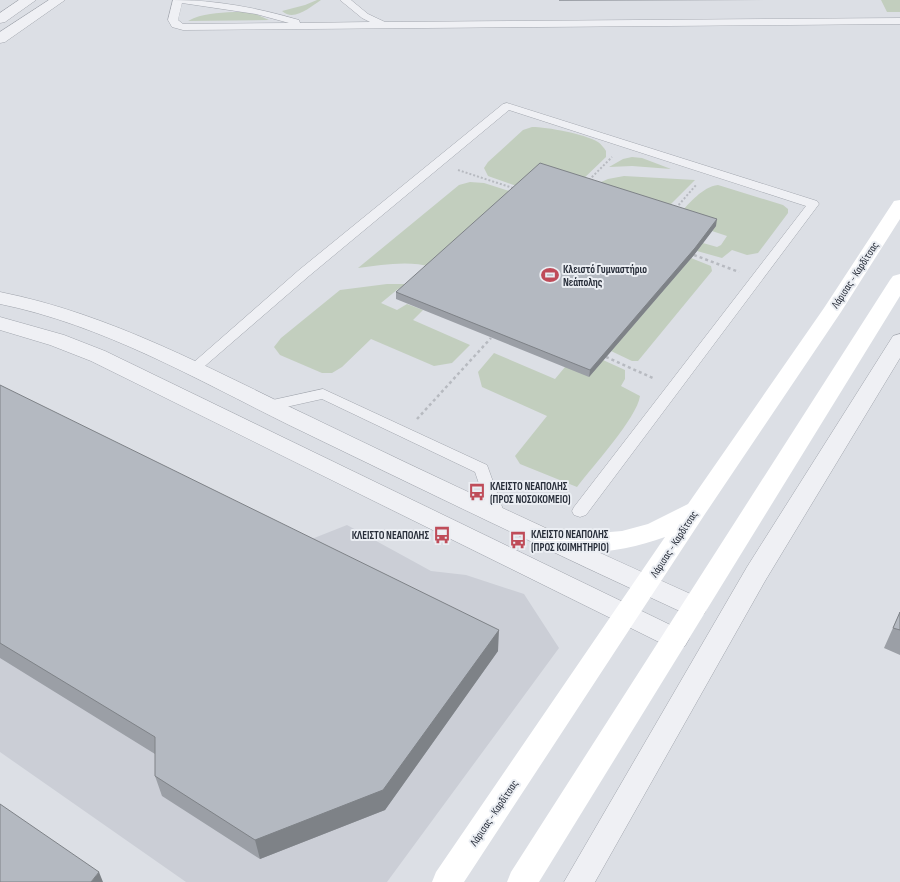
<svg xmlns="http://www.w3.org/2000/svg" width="900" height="882" font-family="'Sofia Sans Condensed',sans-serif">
	<rect width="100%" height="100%" fill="#dcdfe5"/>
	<path fill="#cbced6" d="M0 386 299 544 347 525 431 571 466 575 524 594 559 648 387 882H186L0 752Z"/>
	<path fill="#c2cebe" d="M317 0H321C310 7 294 22 282 11L305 5Z
		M881 0H900V12H887Z
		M234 12H251L269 20 188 21C203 13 217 13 234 12Z
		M532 127C547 127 585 134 598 142 601 144 604 148 606 151V157L579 183 522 188 488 176 484 168 488 162 523 130Z
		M632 157 642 158 671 169 632 166 609 167 623 159Z
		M624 176 695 180 665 210 594 185 608 179Z
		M470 182 484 183 516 193 432 267C408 260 382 265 358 268L459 185Z
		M718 185 783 205 788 209V213L758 253 747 255 732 250 722 258 697 251 703 243 717 247 721 245 727 236 712 231 716 226 679 214C690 203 702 187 718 185Z
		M691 258 711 266 712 271 638 361H632L611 351Z
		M387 284H414L398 289 381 303 397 310 407 304 423 310 413 320 470 345 452 363 434 366 371 339 342 367 332 373H322L280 355 274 347 281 338 340 290Z
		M494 353 555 379 565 367 603 360 625 370V379L621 386 640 396C637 418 592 467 577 487L520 464 515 456 547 416 482 387 478 372Z"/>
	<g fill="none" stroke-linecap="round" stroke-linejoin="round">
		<g stroke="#a2a6ae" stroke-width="1">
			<path id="service" d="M173 0C217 0 258 8 299 20L300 23 370 22 362 18 340 0H351L368 14 385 22 900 18V24L183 30 172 27 168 20ZM182 3 256 14 289 23 183 24 178 20Z
				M507 103 817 201 819 204 586 515 580 517 574 515 572 511 574 507 806 206 509 110 309 276 198 372H188L186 369 299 270 503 104Z
				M323 389 487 465 505 515 503 519 497 521 491 519 475 472 322 399 268 411 263 410 261 406 263 402 268 401Z"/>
		</g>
		<g stroke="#a2a6ae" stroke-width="1">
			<path id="minor" d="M900 334V358L765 581 595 882H564L747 567 893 336Z"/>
		</g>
		<g stroke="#a2a6ae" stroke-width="1">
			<path id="tertiary" d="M19 0H36L5 22 0 23V13Z
				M49 0H65L5 42 0 43V32Z
				M0 292C111 314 210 369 311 417 441 480 572 541 704 600L707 607 704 614 695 617 686 614C553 553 421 489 289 425 196 379 103 325 0 304Z
				M0 317 64 335 105 351 685 632 689 639 685 646 676 649 667 646 91 361 50 345 0 330Z"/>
		</g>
		<path stroke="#b7bac0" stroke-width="2" stroke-dasharray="2 2" stroke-linecap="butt" d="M458 170 516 189
			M589 180 612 157
			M676 208 697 184"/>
		<path stroke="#b7bac0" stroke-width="2.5" stroke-dasharray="3 3" stroke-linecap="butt" d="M694 255 739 272
			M606 357 655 379
			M417 419 491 338"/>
		<use href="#service" fill="#eff0f4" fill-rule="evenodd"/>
		<use href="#minor" fill="#eff0f4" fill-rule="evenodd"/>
		<use href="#tertiary" fill="#eff0f4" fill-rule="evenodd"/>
		<path fill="#fff" fill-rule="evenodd" d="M900 200V219L841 312 705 514 464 882H432L436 872 665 537C626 551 578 559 538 546L534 540 538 534 546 531 586 534 622 531 648 524 688 504 824 308 894 201Z
			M900 274V296L539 882H507L511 872 890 280 893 276Z"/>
	</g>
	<path fill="#9b9fa6" d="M559 0H767L559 1Z
		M716 226 694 255 589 377 396 299V292Z
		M0 385 498 651 385 810 260 859 162 796 155 776V754L0 658Z
		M900 612V655L884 648Z"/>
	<path fill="#7e8287" d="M717 219 716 226 694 255 589 377 590 370Z
		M499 630 498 651 385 810 260 859 255 840Z
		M99 872 103 882H91Z"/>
	<path fill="#b4b9c1" stroke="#7e8287" d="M540 163 717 219 695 248 590 370 396 292Z
		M0 385 499 630 383 790 255 840 155 776V737L0 643Z
		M900 612V630L893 628Z
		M0 804 99 872 91 882H0Z"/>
	<defs>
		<g id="stadium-bare" transform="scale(1.38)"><path d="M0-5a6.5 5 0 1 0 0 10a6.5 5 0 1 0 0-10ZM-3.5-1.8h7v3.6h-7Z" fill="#bf4c59" stroke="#ebeef3" stroke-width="2.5" paint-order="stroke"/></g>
		<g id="bus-bare" transform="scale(1.38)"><path d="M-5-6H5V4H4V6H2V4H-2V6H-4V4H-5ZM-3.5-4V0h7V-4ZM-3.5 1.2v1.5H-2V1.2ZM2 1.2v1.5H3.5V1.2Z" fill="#bf4c59" stroke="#ebeef3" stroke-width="2.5" paint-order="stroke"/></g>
	</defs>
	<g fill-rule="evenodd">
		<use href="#stadium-bare" x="550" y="275"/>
		<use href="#bus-bare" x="477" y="492"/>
		<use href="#bus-bare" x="442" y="535"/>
		<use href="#bus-bare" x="518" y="540"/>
	</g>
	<g text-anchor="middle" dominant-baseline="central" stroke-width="4" stroke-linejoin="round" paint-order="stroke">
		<g font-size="11" font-weight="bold" fill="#282e3a" stroke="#ebeef3" text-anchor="start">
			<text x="563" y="269">Κλειστό Γυμναστήριο<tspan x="563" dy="13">Νεάπολης</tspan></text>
			<text x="490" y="486">ΚΛΕΙΣΤΟ ΝΕΑΠΟΛΗΣ<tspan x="490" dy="13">(ΠΡΟΣ ΝΟΣΟΚΟΜΕΙΟ)</tspan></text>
			<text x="531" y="534">ΚΛΕΙΣΤΟ ΝΕΑΠΟΛΗΣ<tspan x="531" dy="13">(ΠΡΟΣ ΚΟΙΜΗΤΗΡΙΟ)</tspan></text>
			<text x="429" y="535" text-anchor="end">ΚΛΕΙΣΤΟ ΝΕΑΠΟΛΗΣ</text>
		</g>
		<g font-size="11" fill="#282e3a" stroke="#ebeef3">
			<text transform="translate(855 275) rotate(-57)">Λάρισας - Καρδίτσας</text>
			<text transform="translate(674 544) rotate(-57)">Λάρισας - Καρδίτσας</text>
			<text transform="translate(494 813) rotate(-56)">Λάρισας - Καρδίτσας</text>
		</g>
	</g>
</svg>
